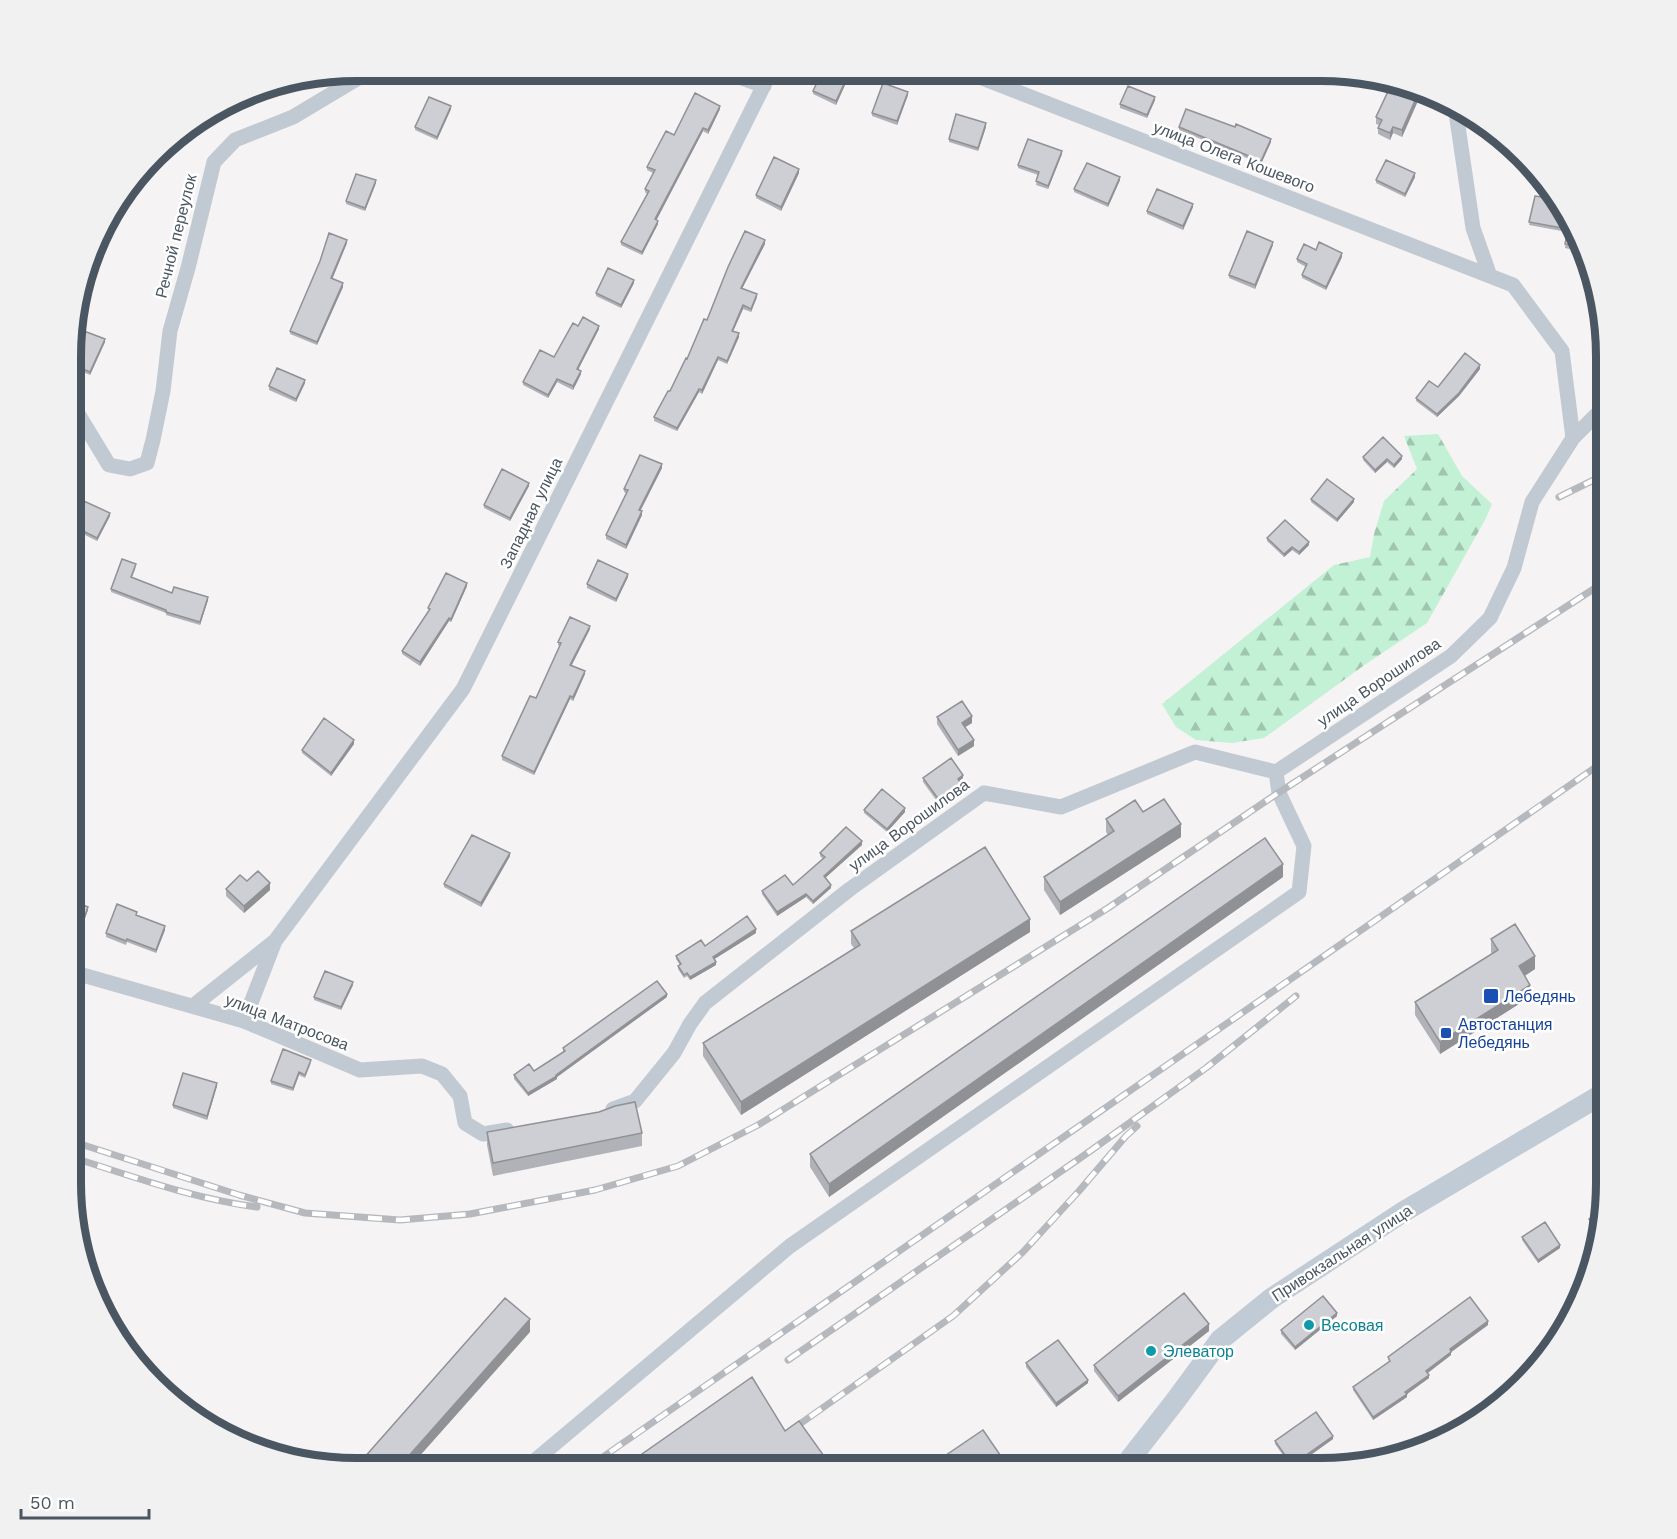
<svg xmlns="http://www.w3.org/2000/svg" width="1677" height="1539" font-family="'Work Sans',sans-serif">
	<defs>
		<pattern id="forest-firs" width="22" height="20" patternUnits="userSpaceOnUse" patternTransform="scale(1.5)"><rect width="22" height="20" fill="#c3f1d5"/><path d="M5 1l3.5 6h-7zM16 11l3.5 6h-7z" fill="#a0c6b0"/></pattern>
	</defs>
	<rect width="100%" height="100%" fill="#f5f3f3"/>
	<path fill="url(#forest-firs)" d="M1438 434 1462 476 1492 504 1485 520 1427 623 1363 666 1264 738 1232 743 1196 740 1176 727 1162 704 1334 565 1370 557 1374 534 1384 501 1417 469 1404 436Z"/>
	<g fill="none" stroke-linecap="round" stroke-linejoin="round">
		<path stroke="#c1cad2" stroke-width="15" d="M722 71 764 86
			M964 71 1513 285 1562 351 1573 438
			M1455 106 1473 228 1490 276
			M75 409 109 465 130 469 147 463 153 440 163 391 170 331 188 268 214 162 235 140 293 117 370 71
			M275 941 463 689 771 71
			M72 972 244 1021 360 1070 422 1066 442 1074 460 1096 465 1123 483 1134 507 1130
			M193 1006 275 941 244 1021
			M613 1109 635 1101 674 1053 690 1024 705 1003 850 889 984 793 1061 807 1195 752 1276 772 1451 656 1490 618 1514 568 1532 502 1573 438 1606 405
			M526 1468 790 1246 1299 892 1304 846 1279 793 1276 772"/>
		<path stroke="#c1cbd6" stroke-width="21" d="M1123 1468 1176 1400 1220 1340 1272 1298 1403 1212 1606 1092"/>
		<g stroke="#b5b8bd" stroke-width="7">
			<path id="rail" d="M1559 497 1606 474
				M71 1141 239 1195 305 1213 400 1220 470 1214 595 1190 678 1166 758 1125 1108 908 1272 797 1606 581
				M71 1157C132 1176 193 1199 257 1207
				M788 1360 1086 1154 1206 1068 1296 996
				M787 1433 953 1316 1023 1252 1079 1191 1126 1136 1137 1126
				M587 1468 1606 760"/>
		</g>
		<use href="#rail" stroke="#fff" stroke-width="4.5" stroke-dasharray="14" stroke-linecap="butt"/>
	</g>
	<path fill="#b0b2b7" d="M851 71 836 105 813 94V91L818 81 808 76V73Z
		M908 95 897 125 872 116V113Z
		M1155 100 1147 118 1120 108V104Z
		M1417 103 1402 137 1393 133 1390 140 1378 134V128L1379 125 1376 124V117Z
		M451 109 437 140 415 130V127Z
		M720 109 708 134 703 131 656 220 658 224 642 255 621 245V242L647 194 645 192V189L653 173 647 170V167L674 135Z
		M986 127 978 151 949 142V139Z
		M1179 127 1271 142 1261 164 1179 130Z
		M1062 154 1048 189 1036 185 1038 175 1018 168V165Z
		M799 173 781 211 756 198V195Z
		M1415 177 1405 197 1376 183V180Z
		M1120 180 1108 207 1074 192V189Z
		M376 183 365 211 346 204V201Z
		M1535 196 1582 242 1579 251 1565 248 1567 232 1529 225Z
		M1193 207 1183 230 1147 214V211Z
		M347 243 332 279 343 287 317 345 290 334V331Z
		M765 244 742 288 757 297 751 312 743 309 733 331 739 337 727 364 718 360 702 394 699 392 677 431 654 421V417L670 391 707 320Z
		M1273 245 1255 289 1229 278V275Z
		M1316 250 1342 257 1326 290 1302 278V275L1306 267 1297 262V259Z
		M634 283 621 308 596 296V293Z
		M578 326 599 329 578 369 581 374 573 390 557 382 548 398 523 385V382L554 357Z
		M76 328 105 342 90 375 76 369Z
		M1480 369 1459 396 1437 417 1416 401V398Z
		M305 383 296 402 269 390V386Z
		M1363 457 1402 459 1394 468 1387 462 1375 473 1363 460Z
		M662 468 641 510 642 515 626 549 606 539V535L626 493 624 492V489Z
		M529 486 510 521 484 508V505Z
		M75 497 110 516 97 541 75 530Z
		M1311 499 1354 502 1337 522 1311 502Z
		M1267 538 1309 545 1299 555 1292 550 1284 557 1267 541Z
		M136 567 132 578 172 593 208 600 200 625 166 615V613L111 592V589Z
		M628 577 616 602 587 588V584Z
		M467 586 451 622 449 621 420 666 402 654V651L429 611 428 608Z
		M590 629 572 665 585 674 573 701 570 699 534 775 502 760V756L536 698 560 646 558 645V642Z
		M937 717 972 723 965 727 974 746 958 756 937 724Z
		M354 744 331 776 302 753V750Z
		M923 778H963L959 781 961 787 939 804 923 782Z
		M864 810 905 812 887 832 864 813Z
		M1106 819 1181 837 1060 915 1044 890V877L1108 835 1106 832Z
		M862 845 825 878 831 888 813 904 806 897 777 916 762 894V891L793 885 823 859 820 856V853Z
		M510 856 481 907 444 887V884Z
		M1283 877 829 1197 810 1167V1154Z
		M247 881 270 890 244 913 226 896V889Z
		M73 901 88 910 81 929 73 926Z
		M137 916 165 930 156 953 127 942 126 945 106 937V933Z
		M851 931 1030 932 741 1115 703 1056V1043L854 948 851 944Z
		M756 933 714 959 716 965 690 980 687 976 684 978 678 969V966L680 965 676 959V956L705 946Z
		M1491 939 1535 969 1525 976 1530 997 1440 1054 1415 1015V1002L1492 954 1491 952Z
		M353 985 341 1010 314 1000V997Z
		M667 997 557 1077V1079L528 1096 514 1079V1075L534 1071 563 1052V1048Z
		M311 1063 305 1078 299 1075 293 1091 271 1084V1081Z
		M217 1086 207 1120 173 1108V1105Z
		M487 1132 642 1133V1146L493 1176 487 1145Z
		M1600 1210 1595 1230 1589 1222V1219Z
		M1522 1237 1560 1248 1538 1263 1522 1240Z
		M1337 1316 1295 1350 1281 1334V1330Z
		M1488 1325 1451 1352V1355L1428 1373 1429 1378 1407 1394V1397L1373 1420 1353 1390V1387L1389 1362 1388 1357Z
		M1209 1331 1118 1402 1094 1371V1365Z
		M1026 1363 1088 1383 1056 1407 1026 1367Z
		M1333 1439 1293 1468H1292L1275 1444V1441Z"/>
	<path fill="#909195" d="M850 71 851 72 836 105V101Z
		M908 92V95L897 125V121Z
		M1417 96V103L1402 137V130Z
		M1155 97V100L1147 118V115Z
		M451 106V109L437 140V137Z
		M720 106V109L708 134V130Z
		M986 123V127L978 151V148Z
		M1393 127V133L1390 140V133Z
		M703 128V131L655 223V219Z
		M1271 139V142L1261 164V161Z
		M1062 151V154L1048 189V186Z
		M799 169V173L781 211V207Z
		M1415 173V177L1405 197V194Z
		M1120 177V180L1108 207V204Z
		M376 180V183L365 211V208Z
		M1193 204V207L1183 230V226Z
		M658 221V224L642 255V252Z
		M347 240V243L331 282V278Z
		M765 240V244L741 291V288Z
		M1273 242V245L1255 289V285Z
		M1342 253V257L1326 290V287Z
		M634 280V283L621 308V305Z
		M343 283V287L317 345V342Z
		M757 294V297L751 312V309Z
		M743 305V309L732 334V331Z
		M599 326V329L577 372V369Z
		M739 333V337L727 364V361Z
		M105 339V342L90 375V372Z
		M718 357V360L702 394V390Z
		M1480 365V369L1459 396 1437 417V414Z
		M581 371V374L573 390V386Z
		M557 379V382L548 398V395Z
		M305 380V383L296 402V399Z
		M699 389V392L677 431V428Z
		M1402 456V459L1394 468V465Z
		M1387 459V462L1375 473V470Z
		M662 464V468L639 513V510Z
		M529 483V486L510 521V518Z
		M1354 499V502L1337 522V519Z
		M642 511V515L626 549V545Z
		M110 513V516L97 541V538Z
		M1309 542V545L1299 555V552Z
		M1292 547V550L1284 557V554Z
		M628 574V577L616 602V599Z
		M467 583V586L451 622V619Z
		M208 597V600L200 625V622Z
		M449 618V621L420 666V662Z
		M590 626V629L570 668V665Z
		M585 671V674L573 701V697Z
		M570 696V699L534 775V772Z
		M972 716V723L962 729V723Z
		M354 740V744L331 776V773Z
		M974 740V746L958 756V750Z
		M963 775V778L958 782V779Z
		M961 784V787L939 804V800Z
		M905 808V812L887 832V829Z
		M1181 824V837L1060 915V902Z
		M862 841V845L824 879V876Z
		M510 853V856L481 907V903Z
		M1283 864V877L829 1197V1184Z
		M270 883V890L244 913V906Z
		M831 885V888L813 904V901Z
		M806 894V897L777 916V912Z
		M88 907V910L81 929V926Z
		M1030 919V932L741 1115V1102Z
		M165 926V930L156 953V950Z
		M756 929V933L713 960V957Z
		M1535 956V969L1519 979V966Z
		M716 962V965L690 980V977Z
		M353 982V985L341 1010V1007Z
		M1530 985V997L1440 1054V1042Z
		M667 994V997L557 1077V1079L528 1096V1093L556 1075Z
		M299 1072V1075L293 1091V1088Z
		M217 1083V1086L207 1120V1116Z
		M1560 1245V1248L1538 1263V1260Z
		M1337 1313V1316L1295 1350V1347Z
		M530 1319V1332L409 1468H398Z
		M1488 1321V1325L1450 1353V1349Z
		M1209 1324V1331L1118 1402V1396Z
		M1451 1352V1355L1426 1374V1371Z
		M1429 1375V1378L1407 1394V1397L1373 1420V1417Z
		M1088 1380V1383L1056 1407V1403Z
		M1333 1436V1439L1292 1468V1465Z
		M829 1463V1468H822Z"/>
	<path fill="#cdcfd5" stroke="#909195" stroke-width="1.5" d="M809 71H850L836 101 813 91 819 78 808 73Z
		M883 83 908 92 897 121 872 113Z
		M1391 85 1417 96 1402 130 1393 127 1390 133 1378 128 1382 120 1376 117Z
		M1128 86 1155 97 1147 115 1120 104Z
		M695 93 720 106 708 130 703 128 655 219 658 221 642 252 621 242 649 191 645 189 655 170 647 167 666 131 674 135Z
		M429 97 451 106 437 137 415 127Z
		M1186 109 1235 127 1236 124 1271 139 1261 161 1179 127Z
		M956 114 986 123 978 148 949 139Z
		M1028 139 1062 151 1048 186 1036 181 1039 172 1018 165Z
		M774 157 799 169 781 207 756 195Z
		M1386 160 1415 173 1405 194 1376 180Z
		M1087 163 1120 177 1108 204 1074 189Z
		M356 174 376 180 365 208 346 201Z
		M1157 189 1193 204 1183 226 1147 211Z
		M1535 196 1555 199 1581 241 1579 247 1565 244 1568 229 1529 222Z
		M745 231 765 240 741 288 757 294 751 309 743 305 732 331 739 333 727 361 718 357 702 390 699 389 677 428 654 417 668 391H670L686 358 687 359 704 319 707 320 728 267Z
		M1247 231 1273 242 1255 285 1229 275Z
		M329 233 347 240 331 278 343 283 317 342 290 331 320 261Z
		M1319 242 1342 253 1326 287 1302 275 1307 264 1297 259 1304 244 1316 250Z
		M608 268 634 280 621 305 596 293Z
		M583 317 599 326 577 369 581 371 573 386 557 379 548 395 523 382 540 350 554 357 573 323 578 326Z
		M76 328 105 339 90 372 76 366Z
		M1465 353 1480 365 1459 393 1437 414 1416 398 1429 381 1438 387Z
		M277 368 305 380 296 399 269 386Z
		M1383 437 1402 456 1394 465 1387 459 1375 470 1363 457Z
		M640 455 662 464 639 510 642 511 626 545 606 535 628 490 624 489Z
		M502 469 529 483 510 518 484 505Z
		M1327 479 1354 499 1337 519 1311 499Z
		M75 497 110 513 97 538 75 527Z
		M1285 520 1309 542 1299 552 1292 547 1284 554 1267 538Z
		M122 559 136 564 131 577 172 593 174 587 208 597 200 622 166 612V610L111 589Z
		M598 560 628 574 616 599 587 584Z
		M446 573 467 583 451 619 449 618 420 662 402 651 430 609 428 608Z
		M570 617 590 626 570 665 585 671 573 697 570 696 534 772 502 756 530 696 536 698 561 643 558 642Z
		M962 701 972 716 962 723 974 740 958 750 937 717Z
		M324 718 354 740 331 773 302 750Z
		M951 758 963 775 958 779 961 784 939 800 923 778Z
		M882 789 905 808 887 829 864 810Z
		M1164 799 1181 824 1060 902 1044 877 1114 831 1106 819 1135 800 1143 812Z
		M846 827 862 841 824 876 831 885 813 901 806 894 777 912 762 891 785 875 793 885 825 857 820 853Z
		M472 835 510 853 481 903 444 884Z
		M1265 838 1283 864 829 1184 810 1154Z
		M985 847 1030 919 741 1102 703 1043 860 945 851 931Z
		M258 871 270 883 244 906 226 889 240 875 247 881Z
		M73 901 88 907 81 926 73 923Z
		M117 904 137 912 136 915 165 926 156 950 127 939 126 941 106 933Z
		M747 916 756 929 713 957 716 962 690 977 687 973 684 975 678 966 681 964 676 956 701 940 705 946Z
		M1515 924 1535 956 1519 966 1530 985 1440 1042 1415 1002 1498 950 1491 939Z
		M325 971 353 982 341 1007 314 997Z
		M657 981 667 994 556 1075 557 1076 528 1093 514 1075 529 1064 534 1071 565 1051 563 1048Z
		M283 1049 311 1060 305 1075 299 1072 293 1088 271 1081Z
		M183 1073 217 1083 207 1116 173 1105Z
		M635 1102 642 1133 493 1163 487 1132 599 1112 615 1106Z
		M1600 1210 1596 1228 1589 1219Z
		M1545 1222 1560 1245 1538 1260 1522 1237Z
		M1184 1293 1209 1324 1118 1396 1094 1365Z
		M1323 1296 1337 1313 1295 1347 1281 1330Z
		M1470 1297 1488 1321 1450 1349 1451 1352 1426 1371 1429 1375 1405 1392 1407 1394 1373 1417 1353 1387 1390 1361 1388 1357Z
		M505 1298 530 1319 398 1468H355Z
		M1058 1340 1088 1380 1056 1403 1026 1363Z
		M752 1377 785 1431 799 1421 829 1463 822 1468H811V1467L809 1468H622Z
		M1316 1412 1333 1436 1292 1465 1275 1441Z
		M983 1430 1009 1468H927Z
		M1249 1457 1258 1468H1236Z"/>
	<g fill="#1a4fb4" stroke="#fff" stroke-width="2">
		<rect x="1483" y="988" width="16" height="16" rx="3"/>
		<rect x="1440" y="1027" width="12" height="12" rx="3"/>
	</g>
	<g fill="#0f9aa8" stroke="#fff" stroke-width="2">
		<circle cx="1309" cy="1325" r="6"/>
		<circle cx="1151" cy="1351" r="6"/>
	</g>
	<g text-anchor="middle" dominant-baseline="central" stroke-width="5" stroke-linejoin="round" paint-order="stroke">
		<g font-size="16" fill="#4a5661" stroke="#fff">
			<text transform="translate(1234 157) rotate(21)">улица Олега Кошевого</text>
			<text transform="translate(176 236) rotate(-76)">Речной переулок</text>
			<text transform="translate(531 513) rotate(-64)">Западная улица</text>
			<text transform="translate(1379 682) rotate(-34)">улица Ворошилова</text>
			<text transform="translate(909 825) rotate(-36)">улица Ворошилова</text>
			<text transform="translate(287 1022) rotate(21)">улица Матросова</text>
			<text transform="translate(1342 1253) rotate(-33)">Привокзальная улица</text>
		</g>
		<g font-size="16" fill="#164399" stroke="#fff" text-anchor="start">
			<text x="1504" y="996">Лебедянь</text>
			<text x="1458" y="1024">Автостанция<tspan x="1458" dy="18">Лебедянь</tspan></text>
		</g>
		<g font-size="16" fill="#0d838f" stroke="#fff" text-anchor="start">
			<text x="1321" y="1325">Весовая</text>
			<text x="1163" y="1351">Элеватор</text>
		</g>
	</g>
	<path d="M0 0H1677V1539H0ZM356 81H1321A275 275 0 0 1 1596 356V1183A275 275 0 0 1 1321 1458H356A275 275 0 0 1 81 1183V356A275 275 0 0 1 356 81Z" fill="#f1f1f2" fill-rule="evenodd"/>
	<path fill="none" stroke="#4a5661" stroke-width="8" d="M356 81H1321A275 275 0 0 1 1596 356V1183A275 275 0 0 1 1321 1458H356A275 275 0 0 1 81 1183V356A275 275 0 0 1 356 81Z"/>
	<path d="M21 1509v9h128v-9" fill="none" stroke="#4a5661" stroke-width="3"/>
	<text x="30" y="1509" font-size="18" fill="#4a5661" stroke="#ffffff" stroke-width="4.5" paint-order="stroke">50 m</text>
</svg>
